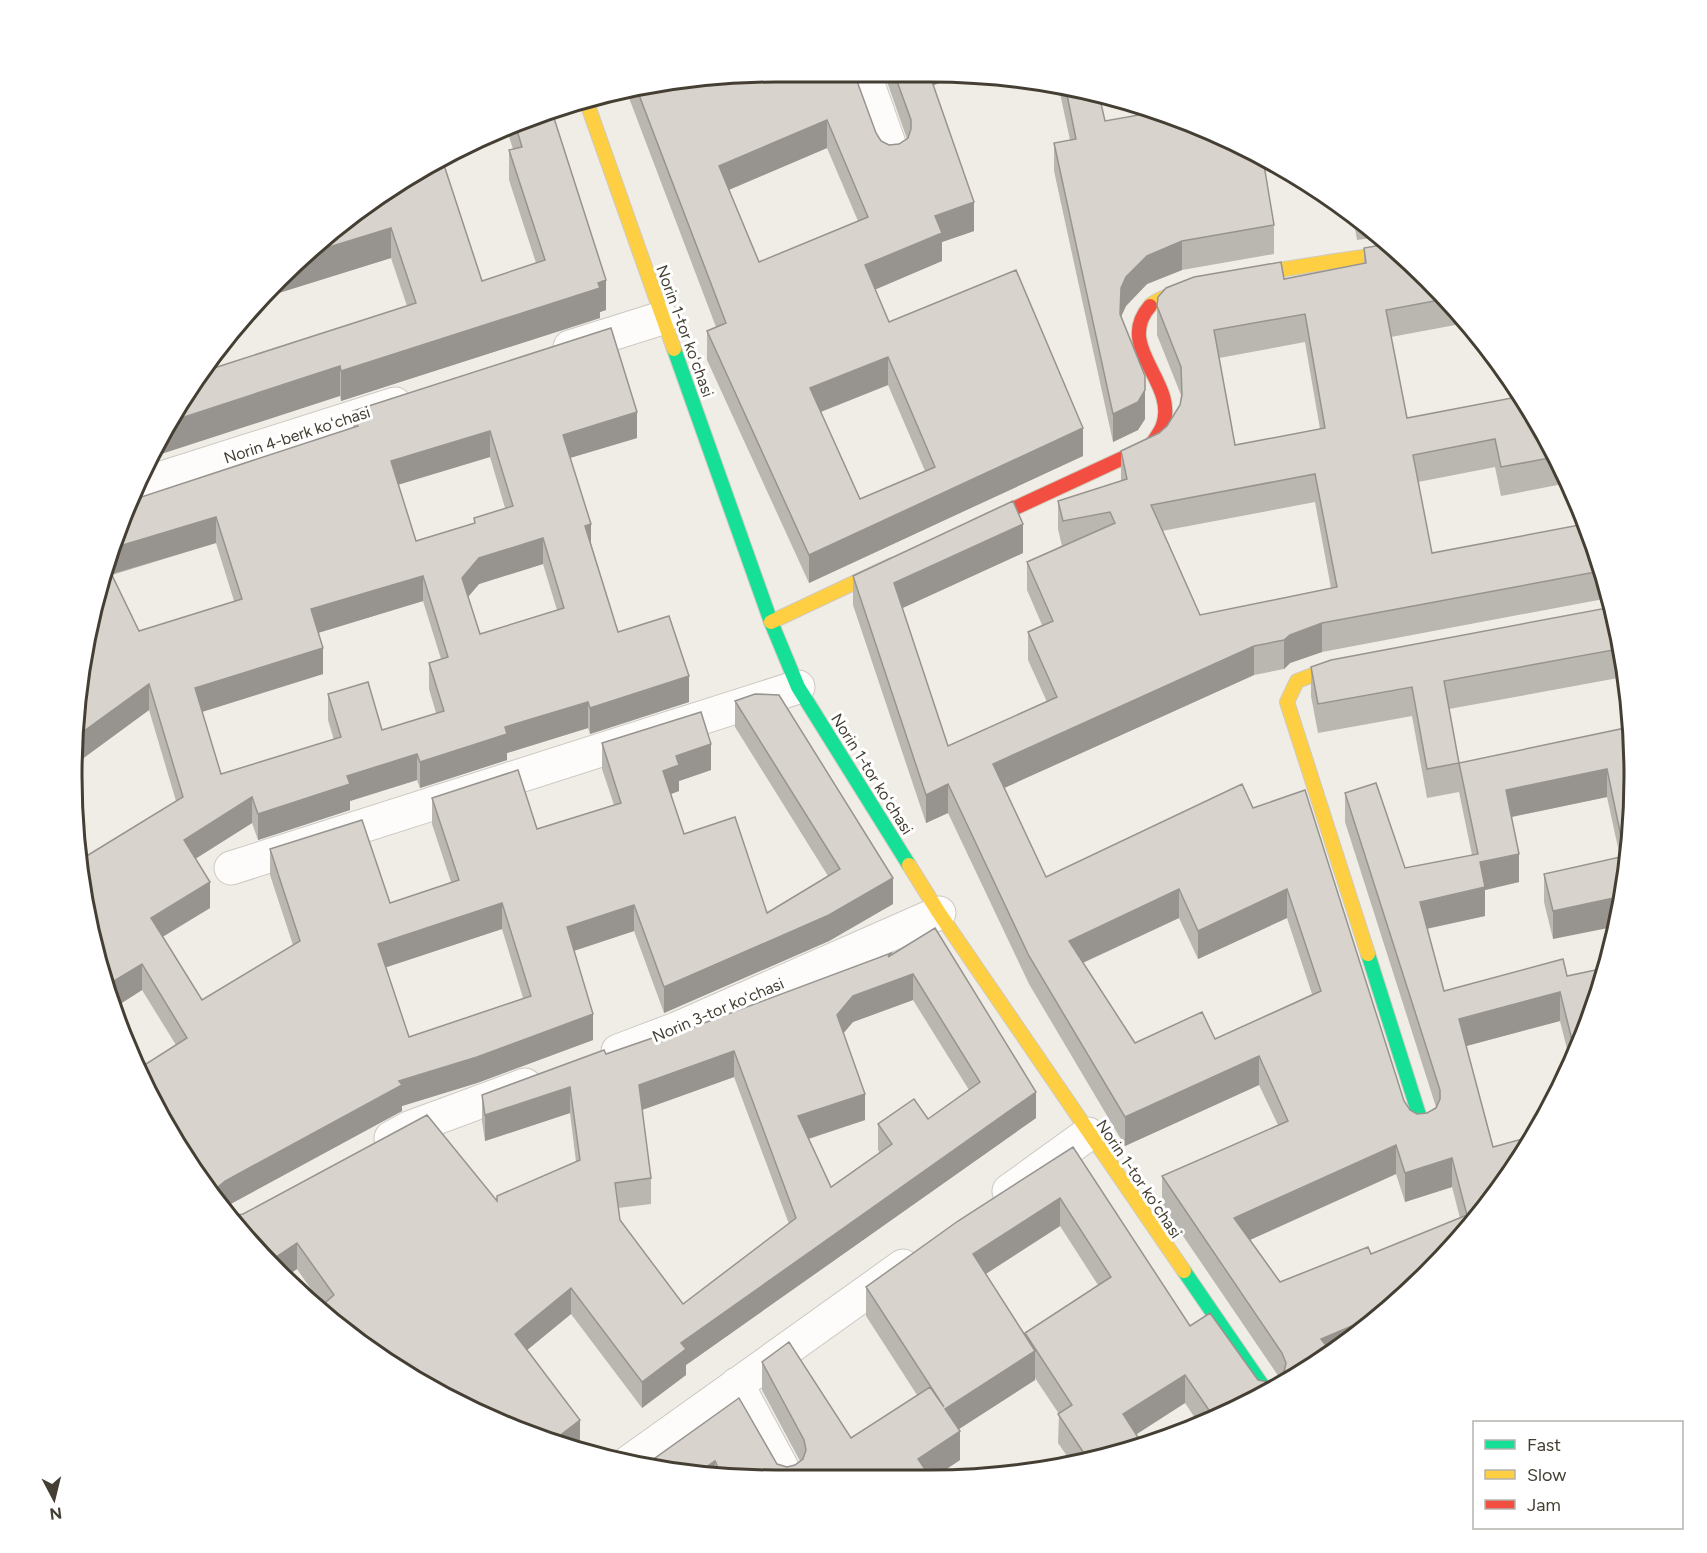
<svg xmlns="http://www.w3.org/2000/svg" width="1707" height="1553" font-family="Figtree,sans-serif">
	<rect width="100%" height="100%" fill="#f0ede6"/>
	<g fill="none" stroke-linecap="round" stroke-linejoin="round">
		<g stroke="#ccc9c2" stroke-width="35">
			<path id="street" d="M864 73 893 155
				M570 347 662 318
				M137 486 395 404
				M231 868 798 687
				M618 1051 676 1029 939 913
				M391 1138 409 1128 525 1085
				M1009 1191 1088 1134
				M737 1384 787 1477
				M629 1462 903 1266"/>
		</g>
		<g stroke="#cfcbbd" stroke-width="16">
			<path id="fast" d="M674 349 771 622 798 687 909 865
				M1368 954 1422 1124
				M1184 1271 1267 1392"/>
		</g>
		<g stroke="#cfcbbd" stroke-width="16">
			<path id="slow" d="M587 103 674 349
				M1150 306C1172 281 1354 259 1397 252
				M771 622 892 565
				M1355 664 1326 670 1297 681 1287 702 1368 954
				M909 865 939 913 1184 1271"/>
		</g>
		<g stroke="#cfcbbd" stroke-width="16">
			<path id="jam" d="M974 527 1151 445C1155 439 1161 432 1163 425 1178 382 1114 347 1150 306"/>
		</g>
		<use href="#street" stroke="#fdfcfb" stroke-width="33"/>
		<use href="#fast" stroke="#16e098" stroke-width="14"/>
		<use href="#slow" stroke="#ffcf43" stroke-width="14"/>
		<use href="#jam" stroke="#f24e42" stroke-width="14"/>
	</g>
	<path fill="#bab6b0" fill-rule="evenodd" d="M884 73H947V80L933 85 974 231 942 242V261L875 289 889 322 1083 456 809 583 707 360V331L716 327 626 90 639 86 693 83 876 133 881 141 889 145 899 144 907 139ZM827 148 858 221 759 262 729 190ZM888 385 925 471 860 499 821 412Z
		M1058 84 1068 86 1105 121 1274 225V254L1182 270 1147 284 1126 306 1121 316 1145 419 1138 430 1113 442 1054 171V143L1070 140Z
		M553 115 606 310 600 312V318L341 401 340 396 211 369 407 306 391 258 269 296 347 218 442 159 482 281 536 263 509 180V150L513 149 507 130Z
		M1353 216 1378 237 1357 240Z
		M1364 248 1429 279 1466 323 1391 337 1407 418 1522 396 1568 483 1501 496 1495 467 1418 482 1432 553 1579 525 1572 490 1581 507 1609 598 1322 652 1290 663 1284 669 1254 675 1004 788 1046 877 1253 808 1404 1101 1410 1110 1417 1114 1427 1113 1436 1107 1345 822V793L1405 868 1472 855 1459 792 1427 798 1412 716 1318 733 1311 696V667L1621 639 1635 776 1622 914 1553 939 1544 902V874L1620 857 1607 797 1512 817 1519 882 1485 890V916L1427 929 1444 991 1563 959 1581 1046 1571 1065 1560 1021 1466 1046 1493 1147 1516 1168 1322 1362 1201 1427 1185 1403 1136 1434 1143 1445 1074 1466 1058 1443 1059 1414 1035 1378V1380L959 1429 960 1460 932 1479 931 1481 685 1475 739 1398 777 1464 787 1467 795 1465 800 1461 762 1390V1362L851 1438 917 1395 866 1316V1287L1073 1147 1190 1326 1258 1380 1269 1382 1277 1379 1279 1377 1162 1205V1176L1278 1125 1259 1085 1125 1146 1029 984 948 813 926 823 853 605V576L1023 553 902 608 948 746 1047 702 1028 660V632L1042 625 1027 590V562L1062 546 1058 529V501L1121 481V451L1159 433 1167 426 1180 405 1181 395 1157 335V306L1284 279 1364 264ZM1305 342 1320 429 1235 445 1219 358ZM1315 502 1331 588 1200 615 1162 531ZM1618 678 1628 728 1459 763 1449 709ZM1179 918 1198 959 1287 918 1312 994 1215 1039 1135 1043 1083 963ZM1396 1174 1405 1202 1452 1187 1460 1218 1371 1254 1280 1282 1250 1240ZM1060 1226 1098 1285 1025 1334 986 1274Z
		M353 411 637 438 570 458 591 543 618 632 689 702 590 734 588 728 507 753V760L420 788 417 780 350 801V810L258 840 252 823 195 859 210 908 163 936 202 1000 293 945 270 875V849L390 903 451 882 432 824V798L537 829 614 805 602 769V743L711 770 679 781V791L671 794 684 834 767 913 828 876 735 727V701L893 904 829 941 664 1013 634 931 574 951 593 1040 477 1083 402 1106V1111L225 1207 222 1210 217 1205 145 1088 176 1045 142 990 117 1006 176 801 149 710 74 765 96 594 132 500 353 428ZM490 457 505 508 474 518V523L416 541 398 484ZM216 543 234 601 139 631 112 575ZM543 564 557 610 480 634 468 597 479 584ZM423 601 441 659 429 663V689L436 713 382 730 328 694V720L334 740 221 774 202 712 323 674 318 633ZM502 929 523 998 409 1037 386 967Z
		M935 928 1036 1118 686 1365V1375L642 1408 571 1314 527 1350 580 1446 576 1450 550 1444 322 1305 297 1269 285 1277 225 1213 233 1216 497 1200V1196L576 1162 570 1113 485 1141 482 1121V1095L606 1054 672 1035 891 955ZM913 1000 969 1090 928 1119 878 1124V1150L880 1153 831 1187 809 1139 865 1120 843 1033 853 1022ZM734 1077 789 1224 683 1304 620 1220 618 1208 651 1204V1178L642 1110Z"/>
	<path fill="#979490" d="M924 73H947V80L924 89Z
		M827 120V148L719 194V166Z
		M974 202V231L942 242V261L865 294V265L935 216Z
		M391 228V258L269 296 313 252Z
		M1182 241V270L1147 284 1126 306 1121 317 1120 343 1121 288 1126 277 1147 256Z
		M606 280V310L600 312V318L341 401V371Z
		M888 357V385L810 416V388Z
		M340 366V396L149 458 172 421Z
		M1145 390V419L1138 430 1113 442V414Z
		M637 412V438L563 460V435Z
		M1083 428V456L809 583V555Z
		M490 431V457L391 487V461Z
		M216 517V543L102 577 113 548Z
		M591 524V550L585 526Z
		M1023 524V553L894 612V583Z
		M543 538V564L479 584 462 604V578L479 558Z
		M423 576V601L311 635V609Z
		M1322 623V652L1290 663 1284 669V640L1290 635Z
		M1254 646V675L993 793V764Z
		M323 648V674L195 714V688Z
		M689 676V702L590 734V708Z
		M149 684V710L74 765 77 736Z
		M588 702V728L507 753V760L420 788V762L505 727Z
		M711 744V770L679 781V791L663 797V771L676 756Z
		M417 754V780L350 801V810L258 840V814L347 776Z
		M1607 769V797L1506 818V790Z
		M948 784V813L926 823V795Z
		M252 797V823L184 866V840Z
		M1519 854V882L1485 890V916L1420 930V902L1480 862Z
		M893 878V904L829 941 664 1013V987Z
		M210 882V908L151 944V918Z
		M1179 889V918L1069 969V941Z
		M1287 889V918L1198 959V931Z
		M1623 896 1622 914 1618 926 1553 939V911Z
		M502 903V929L378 970V944Z
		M634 905V931L567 953V927Z
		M142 964V990L117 1006 109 984Z
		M913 974V1000L853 1022 837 1041V1015L853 996Z
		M1560 992V1021L1459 1048V1019Z
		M593 1014V1040L477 1083 402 1106V1111L225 1207 222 1210 217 1205 215 1196 218 1187 225 1181 399 1081Z
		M734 1051V1077L639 1111V1085Z
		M1259 1056V1085L1125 1146V1117Z
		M570 1087V1113L485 1141V1115Z
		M1036 1092V1118L686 1365V1375L642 1408V1382L681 1343Z
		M865 1094V1120L798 1142V1116Z
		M1396 1145V1174L1234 1247V1218Z
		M1452 1158V1187L1405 1202V1173Z
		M1060 1198V1226L973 1282V1254Z
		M297 1243V1269L285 1277 270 1261Z
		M571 1288V1314L515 1360V1334Z
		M1380 1314 1321 1363V1339Z
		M1035 1351V1380L945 1438V1409Z
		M1185 1375V1403L1123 1443V1414Z
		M580 1420V1446L576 1450 550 1443Z
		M960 1431V1460L928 1481 918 1459Z
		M715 1461V1476L695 1475Z"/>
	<path fill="#d8d4cd" stroke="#979490" stroke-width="1.5" fill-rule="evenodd" d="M777 72 854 73 876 133 881 141 889 145 899 144 908 138 911 129V120L894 73H929L974 202 935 216 942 233 865 265 889 322 1016 270 1083 428 809 555 707 331 726 323 636 87 691 80 693 83 704 79ZM827 120 868 217 759 262 719 166ZM888 357 935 467 860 499 810 388Z
		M1065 85 1099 95 1105 121 1156 112 1200 126 1263 159 1274 225 1182 241 1147 256 1126 277 1121 288 1120 314 1145 376V390L1138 402 1113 414 1054 143 1076 139Z
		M553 115 606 280 598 283 600 288 341 371 340 366 172 421 209 362 211 369 416 303 391 228 313 252 347 218 442 159 482 281 545 260 509 150 522 147 516 127Z
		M1387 244 1429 279 1445 299 1386 310 1407 418 1522 396 1555 457 1501 467 1495 439 1413 455 1432 553 1585 524 1581 506 1601 571 1322 623 1290 635 1284 640 1254 646 993 764 1046 877 1242 784 1253 808 1305 790 1404 1101 1410 1110 1417 1114 1427 1113 1436 1108 1440 1099V1090L1345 793 1376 783 1405 868 1478 854 1459 763 1630 727 1635 776 1623 896 1553 911 1544 874 1625 856 1607 769 1506 790 1519 854 1480 862 1485 887 1420 902 1444 991 1563 959 1567 976 1605 968 1581 1046 1576 1056 1560 992 1459 1019 1493 1147 1533 1136 1516 1168 1429 1274 1380 1314 1321 1339 1333 1354 1322 1362 1215 1419 1185 1375 1123 1414 1143 1445 1089 1461 1058 1414 1072 1405 1025 1333 1111 1277 1060 1198 973 1254 1035 1351 945 1409 960 1431 918 1459 933 1481 722 1476 715 1461 695 1475H685L644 1466 739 1398 777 1464 787 1467 795 1465 803 1459 806 1450 804 1440 762 1362 789 1342 851 1438 930 1387 944 1407 866 1287 958 1221 1073 1147 1190 1326 1210 1313 1258 1380 1269 1382 1277 1379 1284 1372 1286 1363 1282 1353 1162 1176 1288 1121 1259 1056 1125 1117 1029 956 948 784 926 795 853 576 1013 501 1023 524 894 583 948 746 1057 697 1028 632 1053 621 1027 562 1115 523 1110 512 1063 521 1058 501 1127 479 1121 451 1159 433 1167 426 1180 405 1182 395 1181 367 1157 306 1158 297 1166 288 1194 277 1281 262 1284 279 1366 263 1364 248ZM1305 314 1325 428 1235 445 1214 330ZM1315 474 1337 587 1200 615 1151 505ZM1179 889 1198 931 1287 889 1321 991 1215 1039 1202 1012 1135 1043 1069 941ZM1396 1145 1405 1173 1452 1158 1467 1215 1371 1254 1368 1247 1280 1282 1234 1218Z
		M611 328 637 412 563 435 591 524 585 526 618 632 669 616 689 676 590 708 588 702 505 727 507 734 420 762 417 754 347 776 350 784 258 814 252 797 184 840 210 882 151 918 202 1000 300 941 270 849 362 820 390 903 459 880 432 798 518 770 537 829 621 803 602 743 701 712 711 744 676 756 679 765 663 771 684 834 735 817 767 913 840 869 735 701 755 694 779 695 893 878 829 915 664 987 634 905 567 927 593 1014 477 1057 399 1081 402 1085 225 1181 218 1187 215 1196 218 1205 176 1138 180 1133 159 1108 158 1109 145 1088 138 1069 187 1038 142 964 109 984 86 914 80 860 183 797 149 684 77 736 96 594 107 565 139 631 242 599 216 517 113 548 132 500 358 426 353 411ZM490 431 513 506 474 518 475 523 416 541 391 461ZM543 538 564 608 480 634 462 578 479 558ZM423 576 448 657 429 663 444 711 382 730 368 682 328 694 341 737 221 774 195 688 323 648 311 609ZM502 903 531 996 409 1037 378 944Z
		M1612 607 1621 639 1627 694 1618 649 1444 681 1459 763 1427 769 1412 687 1318 704 1311 667 1331 660Z
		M935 928 1036 1092 681 1343 686 1349 642 1382 571 1288 515 1334 580 1420 550 1443 425 1387 317 1310 334 1295 297 1243 270 1261 225 1213 233 1216 243 1214 427 1115 497 1201V1196L580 1160 570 1087 485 1115 482 1095 604 1050 606 1054 670 1032 672 1035 891 953 888 957ZM913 974 980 1082 928 1119 914 1099 878 1124 892 1144 831 1187 798 1116 865 1094 837 1015 853 996ZM734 1051 796 1218 683 1304 620 1220 615 1183 651 1178 639 1085Z"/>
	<g text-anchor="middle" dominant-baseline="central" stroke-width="6" stroke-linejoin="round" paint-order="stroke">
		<g font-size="16" fill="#453f33" stroke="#fff">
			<text transform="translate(685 331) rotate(70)">Norin 1-tor koʻchasi</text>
			<text transform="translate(297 435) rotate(-18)">Norin 4-berk koʻchasi</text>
			<text transform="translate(872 774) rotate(58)">Norin 1-tor koʻchasi</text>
			<text transform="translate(718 1010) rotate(-23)">Norin 3-tor koʻchasi</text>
			<text transform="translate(1139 1179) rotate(56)">Norin 1-tor koʻchasi</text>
		</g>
	</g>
	<path d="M0 0H1707V1553H0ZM776 82H930A694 694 0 0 1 1624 776V776A694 694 0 0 1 930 1470H776A694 694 0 0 1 82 776V776A694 694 0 0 1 776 82Z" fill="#fff" fill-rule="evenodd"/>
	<path fill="none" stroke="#453f33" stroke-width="3" d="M776 82H930A694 694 0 0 1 1624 776V776A694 694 0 0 1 930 1470H776A694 694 0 0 1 82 776V776A694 694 0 0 1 776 82Z"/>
	<rect x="1473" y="1421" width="210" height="108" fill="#ffffff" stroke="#b5b2ad" stroke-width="1.5"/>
	<rect x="1485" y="1440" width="30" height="9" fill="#16e098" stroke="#b5b2ad" stroke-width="1.5"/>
	<text x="1527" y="1451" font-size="18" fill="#453f33">Fast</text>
	<rect x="1485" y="1470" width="30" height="9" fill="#ffcf43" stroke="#b5b2ad" stroke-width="1.5"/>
	<text x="1527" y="1481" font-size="18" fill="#453f33">Slow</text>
	<rect x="1485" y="1500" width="30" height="9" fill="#f24e42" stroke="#b5b2ad" stroke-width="1.5"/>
	<text x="1527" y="1511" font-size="18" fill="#453f33">Jam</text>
	<g transform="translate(54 1499) rotate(173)" stroke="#ffffff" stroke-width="4.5" paint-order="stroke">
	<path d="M0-4.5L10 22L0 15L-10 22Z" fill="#453f33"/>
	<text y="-9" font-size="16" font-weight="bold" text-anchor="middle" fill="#453f33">N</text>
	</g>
</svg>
